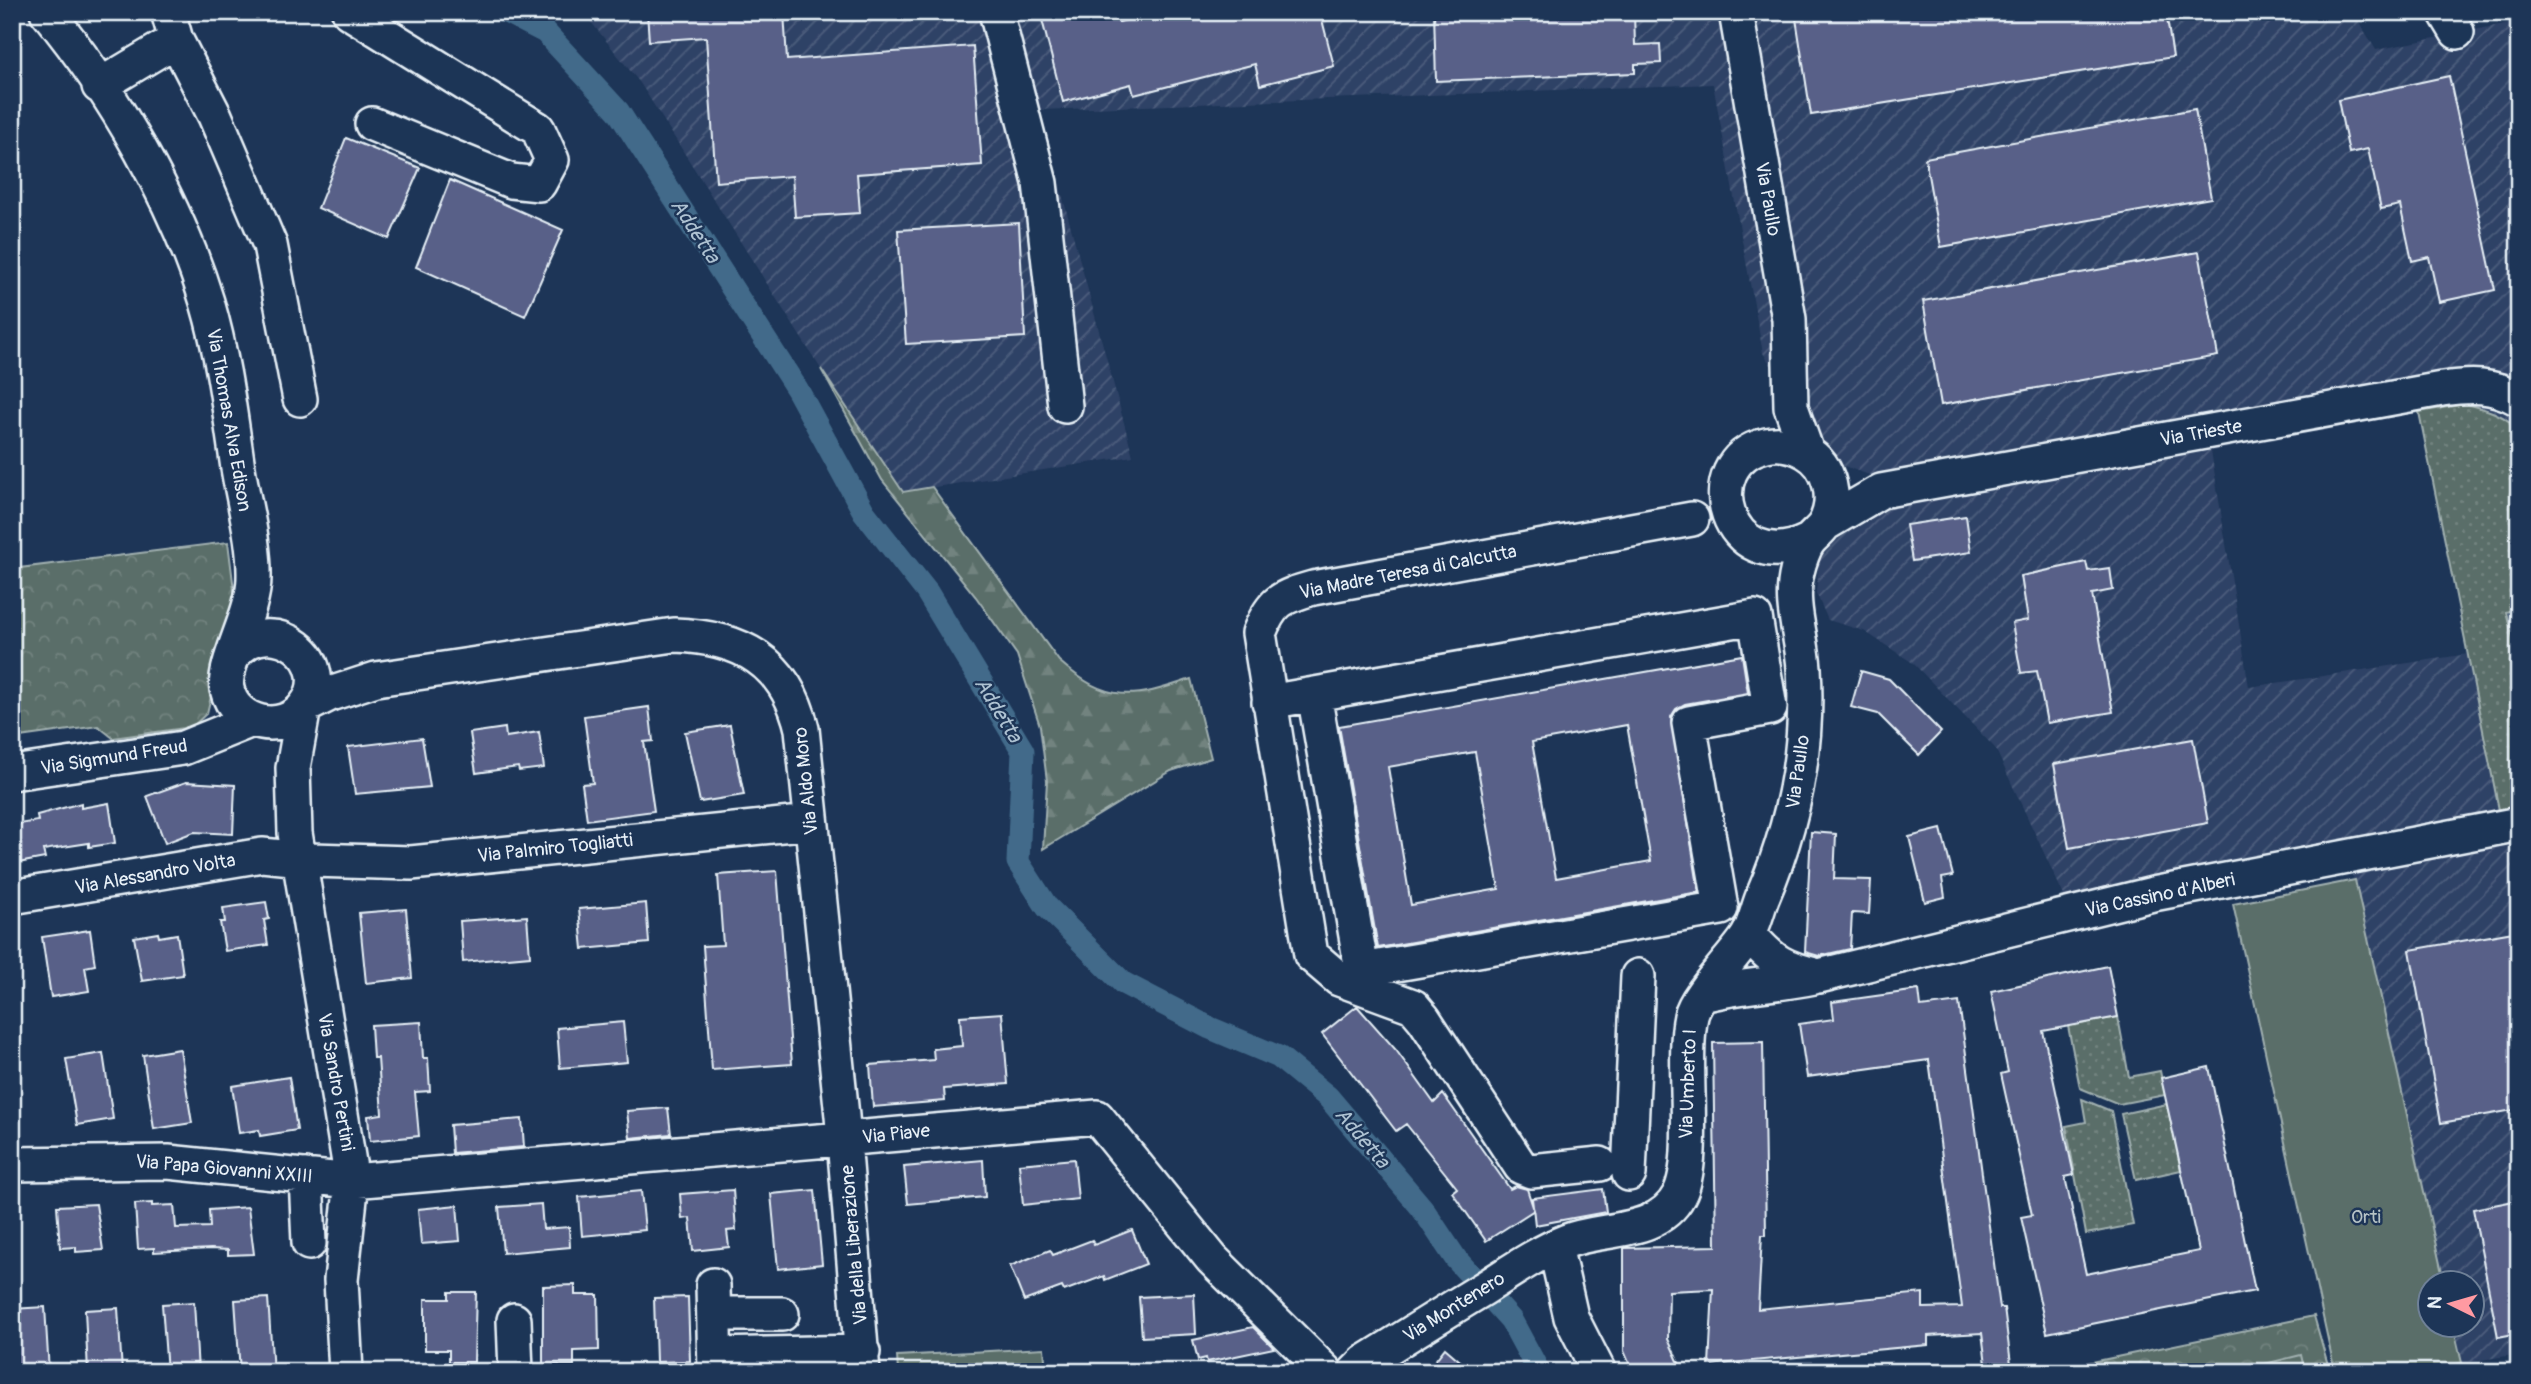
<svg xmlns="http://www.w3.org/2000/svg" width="2531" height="1384" font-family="Pangolin,sans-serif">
	<defs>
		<pattern id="industrial-furrows" width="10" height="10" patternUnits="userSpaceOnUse" patternTransform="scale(1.75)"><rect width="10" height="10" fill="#2f4266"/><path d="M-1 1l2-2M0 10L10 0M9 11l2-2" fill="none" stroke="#4d5e7d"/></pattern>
		<pattern id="grass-dots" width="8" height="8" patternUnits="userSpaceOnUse" patternTransform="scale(1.75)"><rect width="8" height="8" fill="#5a6e69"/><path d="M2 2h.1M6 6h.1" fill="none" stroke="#72837f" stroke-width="1.8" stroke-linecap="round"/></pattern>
		<pattern id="forest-firs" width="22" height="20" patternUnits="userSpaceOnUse" patternTransform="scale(1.75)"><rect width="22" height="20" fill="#5a6e69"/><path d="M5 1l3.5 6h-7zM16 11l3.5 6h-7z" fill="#72837f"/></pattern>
		<pattern id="park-crowns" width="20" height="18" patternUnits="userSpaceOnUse" patternTransform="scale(1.75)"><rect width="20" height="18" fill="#5a6e69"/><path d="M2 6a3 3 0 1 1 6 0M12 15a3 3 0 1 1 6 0" fill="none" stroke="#72837f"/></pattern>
	</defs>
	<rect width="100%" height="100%" fill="#1d3557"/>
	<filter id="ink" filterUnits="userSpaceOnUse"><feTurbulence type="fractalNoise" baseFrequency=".0143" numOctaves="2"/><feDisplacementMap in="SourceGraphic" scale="14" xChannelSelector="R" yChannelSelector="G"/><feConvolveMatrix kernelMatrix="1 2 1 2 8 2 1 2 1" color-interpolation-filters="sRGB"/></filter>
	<g filter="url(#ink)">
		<path fill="url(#industrial-furrows)" d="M583 12H2353L2376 50 2519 21V431L2512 423 2465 404 2211 451 2249 687 2468 654 2499 810 2519 806V1354L2462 1363 2453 1325 2472 1324V1282H2444L2346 846 2066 900 1995 748 1913 663 1864 631 1828 620 1816 593 1819 559 1830 536 1881 479 1835 463 1819 447 1808 422 1763 353 1713 84 1039 110 1133 456 903 492 821 369 640 83Z"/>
		<path fill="url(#grass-dots)" stroke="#a1b0b0" stroke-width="2" d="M2465 404C2486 409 2505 414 2519 431V608L2506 612 2519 660V806L2499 810 2419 412Z
			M2118 1017 2129 1077 2160 1071 2165 1095 2119 1104 2080 1088 2068 1026Z
			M2082 1099 2111 1111 2133 1225 2086 1234 2066 1126 2086 1122Z
			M2167 1104 2181 1170 2136 1180 2121 1114Z"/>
		<path fill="url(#forest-firs)" stroke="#a1b0b0" stroke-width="2" d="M821 369 903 492 932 487 1059 661C1108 704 1133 699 1191 679L1211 758 1171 771 1043 849 1047 781 1040 726 1017 655 976 597 882 480Z"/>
		<path fill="url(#park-crowns)" stroke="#a1b0b0" stroke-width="2" d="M228 542 235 598 207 713 192 727 113 738 98 726 12 738V569Z
			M2314 1316 2330 1372H2044Z"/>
		<path fill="#5a6e69" stroke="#a1b0b0" stroke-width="2" d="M2355 880 2444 1282H2430V1324L2453 1325 2462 1363 2414 1372H2335L2233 904Z
			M1044 1348 1046 1372H898L897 1356Z
			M2301 1355 2305 1372H2232Z"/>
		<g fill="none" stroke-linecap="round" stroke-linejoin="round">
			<path stroke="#426b8a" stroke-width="23" d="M506 12 545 32 618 111 797 389 864 512 927 592 1023 751 1018 862 1047 907 1123 983 1210 1028 1279 1057 1328 1097 1422 1208 1456 1259 1511 1320 1539 1372"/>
		</g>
		<path fill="#586188" stroke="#e8f1f8" stroke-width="2" fill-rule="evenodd" d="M647 12H784L787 60 973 46 982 165 857 174 860 213 795 217 792 176 716 182 706 37 649 41Z
			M1040 12H1116L1119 22 1157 12H1320L1334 66 1260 85 1255 64 1134 95 1131 84 1063 102Z
			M1434 12H1634L1635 45 1660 44 1661 63 1635 64V73L1436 81Z
			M1795 12H2166L2173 57 1811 115Z
			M2449 76 2495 290 2439 302 2429 257 2412 261 2400 205 2381 209 2368 149 2349 153 2338 100Z
			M2195 109 2211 198 1941 247 1925 158Z
			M346 138 420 168 389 239 318 208Z
			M450 180 563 230 525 316 416 267Z
			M1019 223 1025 337 906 344 898 230Z
			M2199 252 2218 356 1941 405 1923 301Z
			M1966 516 1971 552 1912 561 1906 525Z
			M2086 562 2088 571 2110 568 2113 590 2092 594 2113 712 2047 723 2037 671 2021 673 2012 623 2028 620 2021 576Z
			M1742 655 1748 693 1685 704 1676 709 1671 717 1699 892 1378 948 1339 726ZM1627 725 1651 861 1556 878 1532 742ZM1475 752 1499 889 1411 905 1388 767Z
			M1861 671 1889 679 1941 732 1919 755 1878 714 1851 707Z
			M649 707 653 741 644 742 654 811 587 820 582 784 593 783 584 716Z
			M730 725 744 795 700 802 685 732Z
			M505 728 506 737 539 732 544 768 519 771 518 767 476 773 470 733Z
			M422 738 430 787 355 794 348 747Z
			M2193 739 2208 823 2069 848 2054 764Z
			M186 782 235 785 233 834 194 832 165 843 147 796Z
			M81 803V808L109 803 115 843 89 847V843L43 850 45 858 18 863 12 825 38 821 37 815Z
			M1941 829 1953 876 1942 878 1945 897 1925 902 1909 837Z
			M1811 832 1836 834 1834 879 1871 880 1869 914 1852 913 1850 949 1819 956 1805 952Z
			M777 871 792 1064 712 1070 703 946 723 945 718 875Z
			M266 902 269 919 264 920 268 945 225 951 220 922H225L223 908Z
			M646 903 649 943 583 949 579 909Z
			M406 909 412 978 366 983 359 913Z
			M527 916 530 956 463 962 460 921Z
			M90 930 95 965 85 967 89 991 51 997 42 937Z
			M2519 931V1109L2441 1123 2410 950Z
			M158 933 159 937 177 934 183 975 142 981 134 937Z
			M2108 966 2118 1017 2043 1031 2074 1175 2065 1177 2086 1274 2199 1251 2161 1078 2209 1067 2255 1291 2047 1333 2021 1217 2032 1215 2001 1074 2008 1072 1991 991Z
			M1919 990 1921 1007 1959 1002 2000 1308H2004L2012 1372H1987L1982 1333 1928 1336V1345L1709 1365 1713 1289 1669 1291 1668 1339 1683 1372H1633L1624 1351V1248L1716 1246 1713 1043 1763 1042 1766 1235H1762L1758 1309 1923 1293V1308L1962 1307 1929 1060 1807 1077 1799 1024 1834 1019 1832 1002Z
			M1357 1006 1396 1050 1434 1103 1443 1094 1510 1189 1516 1186 1527 1189 1534 1210 1486 1241 1452 1192 1457 1188 1406 1124 1396 1131 1322 1034Z
			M1002 1013 1008 1084 944 1089 945 1101 873 1107 870 1065 934 1060 933 1049 962 1046 960 1016Z
			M421 1022 423 1058H428L430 1091 415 1092 419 1136 370 1141 368 1116 382 1114 378 1058H373L371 1025Z
			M623 1022 627 1062 560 1068 557 1028Z
			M180 1049 192 1123 154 1129 143 1055Z
			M103 1053 113 1119 77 1125 66 1059Z
			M289 1077 297 1130 260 1136 259 1130 239 1133 232 1086Z
			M668 1108 671 1134 630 1138 627 1111Z
			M522 1119 524 1147 452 1153 450 1125Z
			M1074 1159 1078 1199 1023 1205 1019 1164Z
			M983 1160 985 1197 908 1204 904 1167Z
			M1603 1189 1606 1212 1535 1225 1532 1198Z
			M733 1190 736 1230 727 1231 729 1247 693 1251 690 1218 682 1219 680 1194Z
			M815 1190 822 1264 778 1269 771 1194Z
			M641 1191 645 1230 582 1236 579 1197Z
			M2519 1200V1333L2498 1337 2473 1209Z
			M152 1203V1206L174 1205 176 1228 210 1227 209 1210 248 1207 254 1254 228 1255V1250L211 1249 154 1252V1248L138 1249 135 1204Z
			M96 1204 103 1250 76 1252V1247L60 1248 57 1206Z
			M541 1204 543 1229 569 1227 570 1247 503 1253 499 1207Z
			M457 1205 460 1241 421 1244 418 1209Z
			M1132 1230 1146 1264 1105 1280 1104 1276 1064 1291 1062 1287 1024 1301 1010 1266 1050 1250 1053 1255 1092 1240 1094 1245Z
			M575 1285V1295H598L599 1350 574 1351V1365H543V1286Z
			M449 1292H476L474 1362H449V1350H425V1299H449Z
			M1194 1294 1196 1334 1142 1337 1139 1297Z
			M688 1297 690 1361 656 1362 654 1298Z
			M268 1298 273 1372H240L235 1300Z
			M194 1302 198 1372H167L162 1304Z
			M45 1307 49 1372H15L12 1309Z
			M118 1308 122 1372H88L85 1310Z
			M1253 1327 1274 1348 1207 1362 1206 1358 1198 1360 1193 1340Z
			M1445 1348 1473 1372H1426Z"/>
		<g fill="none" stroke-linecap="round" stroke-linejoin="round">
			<g stroke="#e8f1f8" stroke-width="38">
				<path id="minor" d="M47 12C113 92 177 203 207 302 223 356 230 413 238 468 244 504 255 543 254 578 254 613 222 665 227 689 235 725 283 735 305 706 339 661 272 611 236 652
					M168 12 176 40 215 116 270 245 300 399
					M349 12 538 129 552 160 539 184 511 181 372 124
					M996 12 1040 183 1065 406
					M1736 12 1789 319 1791 407 1807 452
					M2445 12 2457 32
					M99 86 176 40
					M1825 524 1881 491 2442 389C2471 385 2492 384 2519 399
					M1269 702 1286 699 1755 617 1770 708 1689 723 1721 908 1362 970 1314 694
					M304 707 330 694 376 679 674 635C741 637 786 661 802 729L842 1116 863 1372
					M304 707 293 768 295 833 352 1181 341 1280 346 1372
					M12 773 183 748 252 720
					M12 897 262 855 312 860 411 863 811 822
					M1749 934C1773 962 1783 968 1819 976L2153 894 2519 824
					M1703 995C1739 985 1777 985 1814 977
					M12 1164 168 1162 352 1181 1097 1117 1212 1259 1326 1372
					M1600 1164 1531 1171 1521 1167 1424 1019 1413 1006 1339 979 1311 955 1259 633C1272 601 1281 597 1313 588L1692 519
					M1629 1174 1638 976
					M306 1176 309 1243
					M1555 1246 1571 1317 1599 1372
					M713 1285 715 1372
					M714 1314H782
					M514 1320 516 1372
					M715 1355 863 1352
					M1355 1372 1365 1362C1404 1338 1443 1313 1483 1289 1510 1272 1537 1253 1567 1241 1603 1227 1658 1235 1679 1195 1698 1160 1681 1061 1691 1016 1695 996 1734 957 1747 937 1754 926 1757 911 1762 898 1794 824 1809 749 1804 668 1802 636 1789 604 1797 572 1799 563 1804 547 1810 540 1814 535 1820 531 1824 525 1838 501 1831 466 1806 452 1794 445 1780 442 1766 445 1693 461 1726 581 1808 541"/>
			</g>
			<use href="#minor" stroke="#1d3557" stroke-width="33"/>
		</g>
	</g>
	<g text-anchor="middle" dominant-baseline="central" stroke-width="5" stroke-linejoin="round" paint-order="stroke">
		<g font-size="19" fill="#e8f1f8" stroke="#1d3557">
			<text transform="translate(1768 199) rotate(80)">Via Paullo</text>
			<text transform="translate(229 420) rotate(80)">Via Thomas Alva Edison</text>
			<text transform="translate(2201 433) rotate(-10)">Via Trieste</text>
			<text transform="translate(1408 572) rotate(-11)">Via Madre Teresa di Calcutta</text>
			<text transform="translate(114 757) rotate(-9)">Via Sigmund Freud</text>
			<text transform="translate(1798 772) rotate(-82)">Via Paullo</text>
			<text transform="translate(806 781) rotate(-96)">Via Aldo Moro</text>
			<text transform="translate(555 848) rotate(-6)">Via Palmiro Togliatti</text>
			<text transform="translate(155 874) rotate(-10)">Via Alessandro Volta</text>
			<text transform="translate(2160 895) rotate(-12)">Via Cassino d'Alberi</text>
			<text transform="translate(336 1082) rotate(80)">Via Sandro Pertini</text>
			<text transform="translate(1688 1084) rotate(-88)">Via Umberto I</text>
			<text transform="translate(896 1134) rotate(-6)">Via Piave</text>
			<text transform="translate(224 1169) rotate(5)">Via Papa Giovanni XXIII</text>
			<text transform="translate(854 1245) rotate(-95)">Via della Liberazione</text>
			<text transform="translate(1454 1307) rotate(-32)">Via Montenero</text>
		</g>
		<g font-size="19" fill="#b6c3c6" stroke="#1d3557">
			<text x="2366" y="1217">Orti</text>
		</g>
		<g font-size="21" font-style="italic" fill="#aec2d2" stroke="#1d3557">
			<text transform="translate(695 231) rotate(57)">Addetta</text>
			<text transform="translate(998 710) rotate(59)">Addetta</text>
			<text transform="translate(1362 1138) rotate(50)">Addetta</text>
		</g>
	</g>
	<rect width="2531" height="1384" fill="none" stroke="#1d3557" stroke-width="42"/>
	<rect x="21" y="21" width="2489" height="1342" fill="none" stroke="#e8f1f8" stroke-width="2.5" filter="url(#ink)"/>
	<g transform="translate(2451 1304) rotate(275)"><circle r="33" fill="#1d3557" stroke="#6e8097" stroke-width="2"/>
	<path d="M0-5L12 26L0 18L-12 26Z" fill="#ff9aa2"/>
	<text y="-10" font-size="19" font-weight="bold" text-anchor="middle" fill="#e8f1f8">N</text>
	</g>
</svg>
